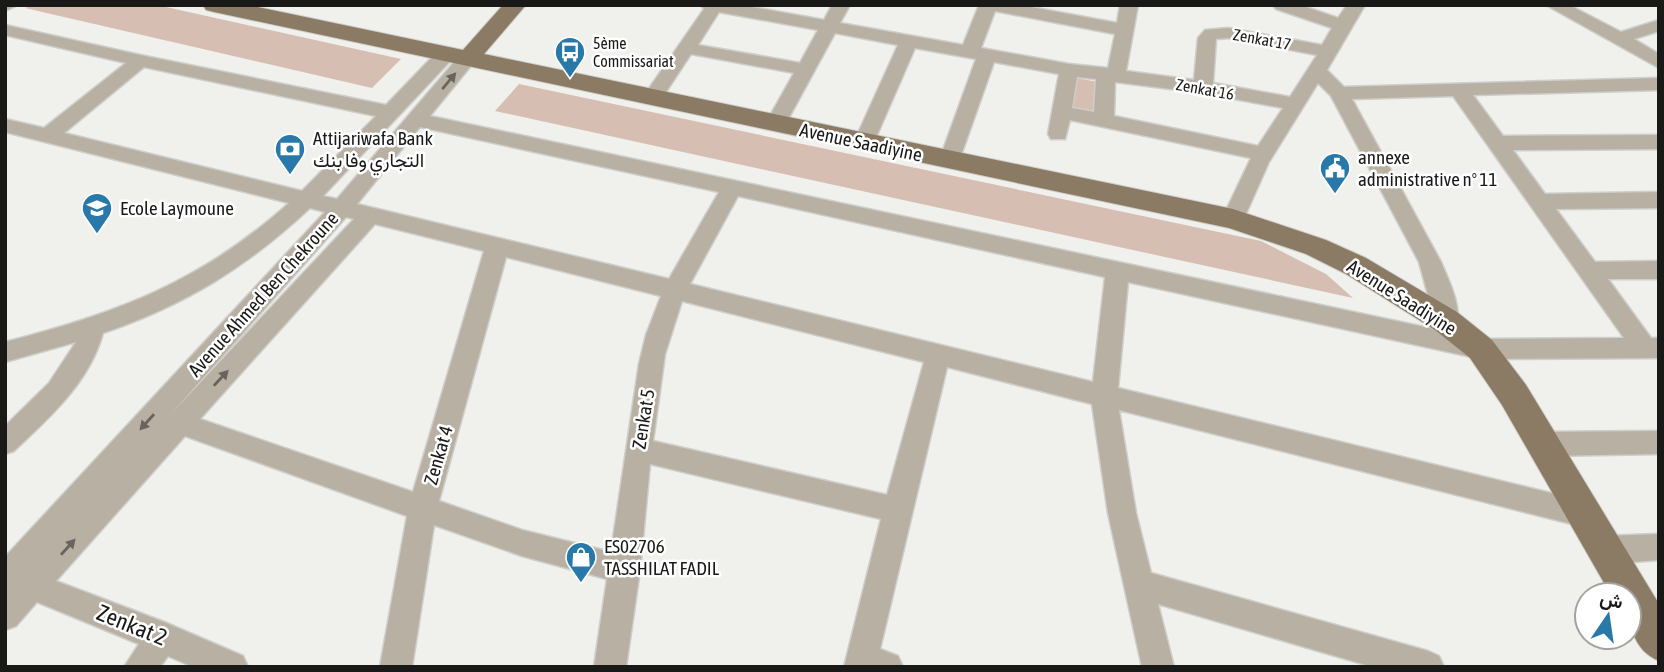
<svg xmlns="http://www.w3.org/2000/svg" width="1664" height="672" font-family="'Asap Condensed',Vazirmatn,sans-serif">
	<rect width="100%" height="100%" fill="#f0f0ec"/>
	<path fill="#d7beb3" d="M35 5H157L401 59 372 88 25 8Z
		M1076 78 1104 83 1098 114 1069 108Z
		M519 84 1261 241 1326 274 1353 298 495 111Z"/>
	<g fill="none" stroke-linecap="round" stroke-linejoin="round">
		<g stroke="#cececa" stroke-width="3">
			<path id="minor" d="M5 5H18L5 11Z
				M701 5H741L824 20 832 5H850L840 23 963 45 979 5H1020L1117 23 1120 5H1138L1126 71 1194 80 1198 38 1205 30 1228 28 1322 45 1332 28 1276 9 1273 5H1300L1338 18 1347 5H1365L1327 70 1344 87 1659 78V90L1473 95 1503 136 1659 135V149L1513 150 1545 194 1659 192V208L1556 209 1595 262 1659 261V279H1608L1651 338H1659V358L1481 359 1128 282 1118 388 1584 501 1594 505 1598 514 1594 523 1584 527 1119 410 1136 513 1151 573 1428 651 1439 656 1444 667H1373L1158 604 1174 667H1142L1108 513 1092 404 947 367 880 649 898 656 903 667H844L881 519 650 464 640 570 626 667H594L607 579 522 556 434 525 412 667H380L407 516 185 436 56 581 164 622 243 656 248 667H193L168 656 160 667H124L139 644 37 602 16 626 5 630V557L325 212 310 208C247 267 185 305 103 333 89 383 50 417 14 451L5 454V426L49 383 76 342 5 362V342C118 313 201 282 289 203L5 132V119L44 128 126 63 5 35V25L140 55 386 105 440 49H454L456 53 454 57 323 196 337 199 462 53 469 51 478 57 430 116 1481 339 1624 338 1453 96 1352 99 1441 262C1448 279 1464 310 1455 328L1446 330 1437 328 1419 262 1331 96 1318 83 1269 162 1241 225 1233 227 1225 225 1222 219 1251 158 1070 120 1065 139H1051L1048 134 1059 74 994 62 959 161 956 166H942L939 161 976 59 915 48 874 142 871 147H857L854 142 898 45 835 33 786 123 783 128H769L766 123 794 73 691 54 660 101H646L643 97 704 9ZM995 11 1115 34 1108 68 1069 64 981 48ZM719 12 818 30 800 63 698 45ZM1228 38 1317 55 1290 97 1213 83 1216 39ZM144 67 376 116 302 191 64 133ZM1077 77 1096 79 1094 112 1072 108ZM1115 82 1203 93 1283 108 1258 146 1114 116ZM420 127 719 192 669 279 357 204ZM738 196 1105 277 1093 382 690 284ZM346 217 354 219 170 415ZM375 224 484 251 413 492 200 419ZM506 257 661 296 646 335 639 364 611 552 522 530 439 501ZM682 301 924 362 887 495 653 441 665 354Z
				M1546 5H1569L1621 32 1659 20V31L1634 39 1659 54V68Z
				M1659 431V454L1543 456 1534 452 1530 444 1534 436 1543 432Z
				M1659 534V560L1605 564 1595 560 1590 550 1595 540 1605 536Z"/>
		</g>
		<g stroke="#cececa" stroke-width="2">
			<path id="major" d="M203 5H248L463 50 503 5H526L484 54 1233 209 1326 240 1366 258 1457 312 1492 340 1526 385 1659 604V661C1631 649 1629 622 1629 595H1611L1502 405 1470 358 1435 330 1346 274 1306 254 1229 228 214 12 206 10Z"/>
		</g>
		<use href="#minor" fill="#b9b0a4" fill-rule="evenodd"/>
		<use href="#major" fill="#8b7a64" fill-rule="evenodd"/>
	</g>
	<defs><path id="oneway-solid" d="M-6-.8H1V-3.2L6.5 0L1 3.2V.8H-6Z" transform="scale(1.75)"/></defs>
	<g fill="#69645e">
		<use href="#oneway-solid" transform="translate(449 81) rotate(-50)"/>
		<use href="#oneway-solid" transform="translate(221 378) rotate(-47)"/>
		<use href="#oneway-solid" transform="translate(147 422) rotate(132)"/>
		<use href="#oneway-solid" transform="translate(68 547) rotate(-48)"/>
	</g>
	<defs>
		<g id="bus-pin" transform="scale(1.575)"><path d="M0 17L-7.5 6A9.5 9.5 0 1 1 7.5 6Z" fill="#2878a9" stroke="#fff"/><path d="M-5-6H5V4H4V6H2V4H-2V6H-4V4H-5ZM-3.5-4V0h7V-4ZM-3.5 1.2v1.5H-2V1.2ZM2 1.2v1.5H3.5V1.2Z" fill="#fff"/></g>
		<g id="bank-pin" transform="scale(1.575)"><path d="M0 17L-7.5 6A9.5 9.5 0 1 1 7.5 6Z" fill="#2878a9" stroke="#fff"/><path d="M-6-4H6V4H-6ZM0-2.3a2.3 2.3 0 1 0 0 4.6a2.3 2.3 0 1 0 0-4.6Z" fill="#fff"/></g>
		<g id="civic-pin" transform="scale(1.575)"><path d="M0 17L-7.5 6A9.5 9.5 0 1 1 7.5 6Z" fill="#2878a9" stroke="#fff"/><path d="M-.6-6.5H3V-4.5H.6V-3L4-1V1h2V6H-6V1h2V-1L-.6-3ZM-1.2 2.5V6h2.4V2.5Z" fill="#fff"/></g>
		<g id="school-pin" transform="scale(1.575)"><path d="M0 17L-7.5 6A9.5 9.5 0 1 1 7.5 6Z" fill="#2878a9" stroke="#fff"/><path d="M0-5L7-2L0 1L-7-2ZM-4 1L0 2.5L4 1V4Q0 6-4 4Z" fill="#fff"/></g>
		<g id="shop-pin" transform="scale(1.575)"><path d="M0 17L-7.5 6A9.5 9.5 0 1 1 7.5 6Z" fill="#2878a9" stroke="#fff"/><path d="M-5-2.5h2.3a2.7 3.5 0 0 1 5.4 0H5L5.5 6h-11ZM-1.5-2.5h3a1.5 2.3 0 0 0-3 0Z" fill="#fff"/></g>
	</defs>
	<g fill-rule="evenodd">
		<use href="#bus-pin" x="570" y="52"/>
		<use href="#bank-pin" x="290" y="149"/>
		<use href="#civic-pin" x="1335" y="168"/>
		<use href="#school-pin" x="97" y="208"/>
		<use href="#shop-pin" x="581" y="557"/>
	</g>
	<g text-anchor="middle" dominant-baseline="central" stroke-width="5" stroke-linejoin="round" paint-order="stroke">
		<g font-size="16" fill="#191918" stroke="#fff">
			<text transform="translate(1262 39) rotate(10)">Zenkat 17</text>
			<text transform="translate(1205 89) rotate(10)">Zenkat 16</text>
		</g>
		<g font-size="16" fill="#191918" stroke="#fff" text-anchor="start">
			<text x="593" y="43">5ème<tspan x="593" dy="18">Commissariat</tspan></text>
		</g>
		<g font-size="19" fill="#191918" stroke="#fff" text-anchor="start">
			<text x="313" y="138">Attijariwafa Bank<tspan x="313" dy="22">التجاري وفا بنك</tspan></text>
			<text x="1358" y="157">annexe<tspan x="1358" dy="22">administrative n° 11</tspan></text>
			<text x="120" y="208">Ecole Laymoune</text>
			<text x="604" y="546">ES02706<tspan x="604" dy="22">TASSHILAT FADIL</tspan></text>
		</g>
		<g font-size="19" fill="#191918" stroke="#fff">
			<text transform="translate(861 142) rotate(12)">Avenue Saadiyine</text>
			<text transform="translate(263 294) rotate(-48)">Avenue Ahmed Ben Chekroune</text>
			<text transform="translate(1402 297) rotate(32)">Avenue Saadiyine</text>
			<text transform="translate(643 419) rotate(-81)">Zenkat 5</text>
			<text transform="translate(438 455) rotate(-74)">Zenkat 4</text>
		</g>
		<g font-size="23" fill="#191918" stroke="#fff">
			<text transform="translate(132 625) rotate(22)">Zenkat 2</text>
		</g>
	</g>
	<rect width="1664" height="672" fill="none" stroke="#191918" stroke-width="14"/>
	<g transform="translate(1608 616) rotate(13)"><circle r="33" fill="#ffffff" stroke="#a3a3a3" stroke-width="2"/>
	<path d="M0-5L12 26L0 18L-12 26Z" fill="#2878a9"/>
	<text y="-10" font-size="19" font-weight="bold" text-anchor="middle" fill="#191918">ش</text>
	</g>
</svg>
